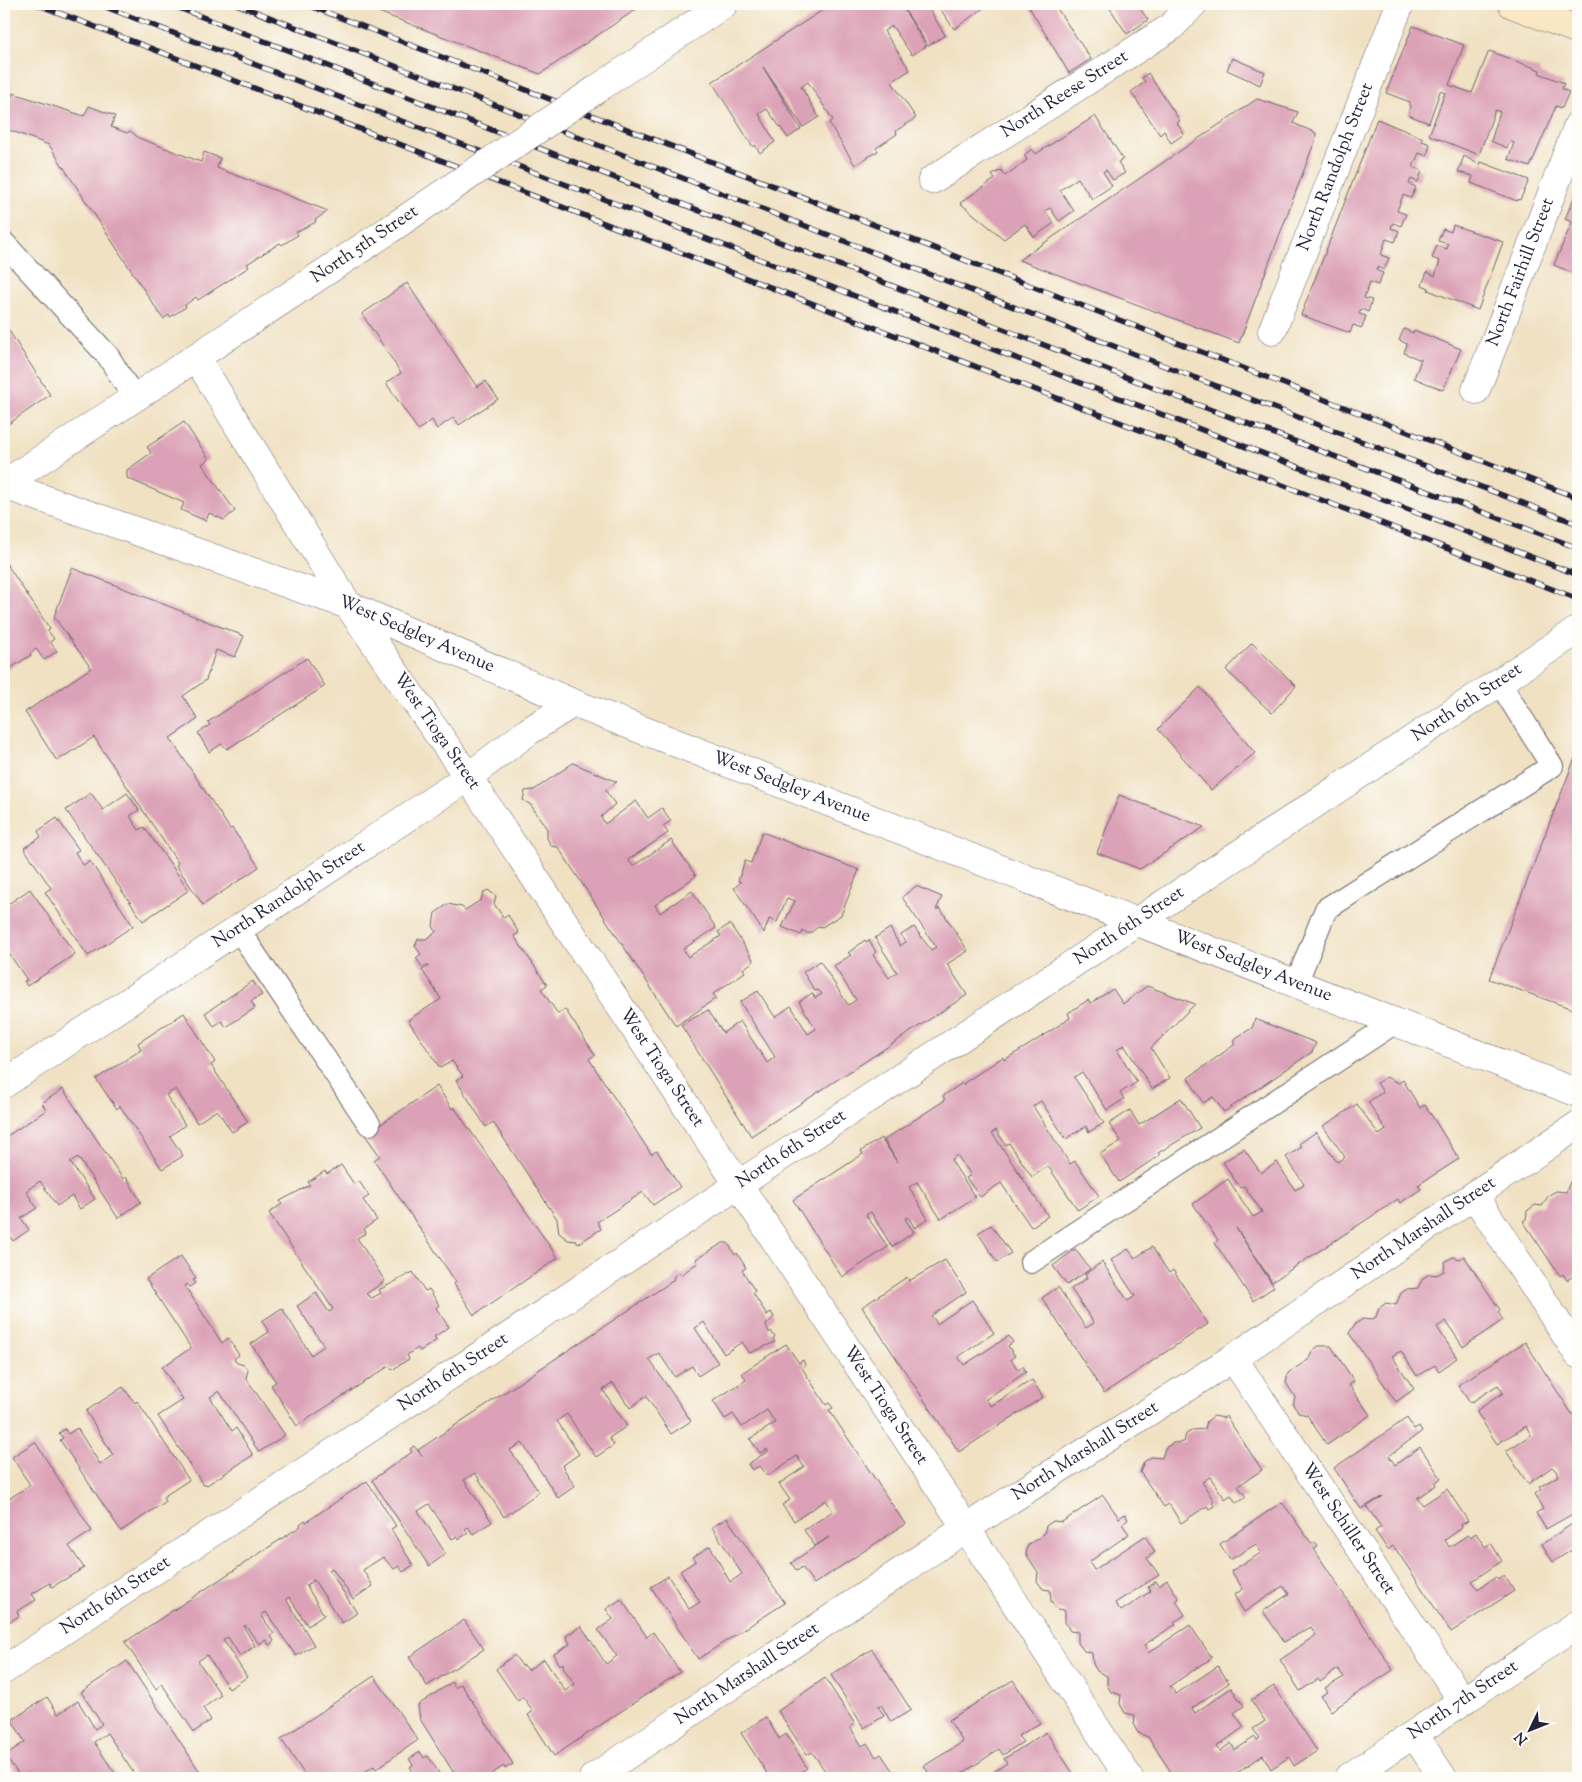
<svg xmlns="http://www.w3.org/2000/svg" width="1582" height="1782" font-family="'Sorts Mill Goudy',serif">
	<rect width="100%" height="100%" fill="#fdfcf7"/>
	<filter id="ink" filterUnits="userSpaceOnUse"><feTurbulence type="fractalNoise" baseFrequency=".02" numOctaves="2"/><feDisplacementMap in="SourceGraphic" scale="10" xChannelSelector="R" yChannelSelector="G"/><feConvolveMatrix kernelMatrix="1 2 1 2 8 2 1 2 1" color-interpolation-filters="sRGB"/></filter>
	<filter id="wash" filterUnits="userSpaceOnUse"><feTurbulence type="fractalNoise" baseFrequency=".0096" numOctaves="4" result="noise"/><feDisplacementMap in="SourceGraphic" scale="20" xChannelSelector="R" yChannelSelector="G"/><feGaussianBlur stdDeviation="1.12" result="paint"/><feColorMatrix in="noise" values="0 0 0 0 0 0 0 0 0 0 0 0 0 0 0 0 0 1.4 0 .05"/><feComposite in="paint" operator="in"/></filter>
	<g filter="url(#wash)">
		<rect width="100%" height="100%" fill="#f0e1c3"/>
		<g id="blocks">
			<path fill="#dba1b6" d="M358 4H644L540 74Z
				M832 4H926L945 35 928 46 902 6 926 46 912 55 892 26 884 31 910 70 892 82 916 118 896 131 897 134 876 148 878 151 855 165 829 123 833 120 808 82 801 87 819 117 803 127 763 67 801 129 788 138 767 109 759 114 775 142 760 153 755 145 753 147 712 82Z
				M937 4H983L985 7 954 29Z
				M1034 4H1054L1091 59 1069 73 1029 7Z
				M1107 4H1137L1148 20 1127 34Z
				M1413 26 1464 45 1449 85 1472 93 1489 51 1540 70 1539 73 1564 83 1562 89 1569 92 1562 108 1556 106 1530 167 1508 159 1514 143 1510 141 1507 148 1491 141 1500 112 1495 110 1479 155 1429 135 1445 93 1440 91 1429 123 1408 115 1411 106 1409 105 1410 102 1386 93Z
				M1232 58 1265 72 1260 85 1227 70Z
				M1148 73 1180 121 1177 123 1184 134 1171 143 1164 131 1160 135 1131 92 1145 82 1142 78Z
				M13 93 84 116 89 106 115 116 111 127 127 133 130 131 139 138 201 162 204 152 220 158 217 168 328 211 315 220 316 222 296 232 298 235 282 245 280 243 247 264 249 267 198 300 196 297 185 305 186 307 170 317 169 315 163 319 49 145 4 128V118Z
				M1257 99 1298 112 1293 123 1316 133V138L1239 343 1019 260Z
				M1095 116 1123 159 1118 162 1125 173 1113 180 1106 170 1103 172 1112 186 1092 199 1078 178 1060 190 1074 211 1059 221 1050 208 1045 211 1054 223 1034 237 1025 224 1004 239 960 203 995 179 992 175 1001 170 1005 176 1027 160 1024 155 1032 149 1036 154Z
				M1377 119 1423 138 1422 141 1430 144 1427 156 1419 153 1413 167 1422 171 1418 182 1411 179 1409 184 1416 187 1411 198 1403 195 1397 211 1406 214 1401 226 1393 223 1392 225 1391 228 1399 231 1395 242 1386 239 1381 255 1389 258 1384 270 1377 267 1376 270 1383 273 1378 285 1370 282 1364 298 1372 300 1368 312 1361 309 1359 314 1366 316 1362 328 1353 325 1350 333 1301 315Z
				M1464 156 1480 165 1481 162 1529 180 1520 200 1518 199 1517 201 1471 183 1473 176 1458 172Z
				M1575 195 1578 196V275L1554 265 1572 222 1565 219Z
				M1453 225 1503 242 1478 310 1428 290 1429 288 1422 285 1427 272 1435 276 1440 261 1432 258 1437 246 1447 249 1448 244 1438 241 1443 229 1451 232Z
				M407 283 477 387 486 381 498 399 459 425 454 417 437 429 432 420 418 430 386 383 401 373 362 314Z
				M4 323 50 395 4 427Z
				M1404 329 1413 333 1414 330 1461 349 1443 390 1414 378 1421 360 1404 353 1407 344 1399 340Z
				M184 422 209 459 202 464 235 511 224 520 209 513 206 521 181 510 184 503 127 478V470L151 453 147 447Z
				M4 560 50 629 48 631 54 639 50 642 57 651 44 660 36 649 30 654 31 655 6 671 4 667Z
				M72 568 244 636 235 657 216 650 206 680 183 696 198 719 170 738 230 829 232 828 259 867 203 905 176 865 178 863 94 737 57 761 25 712 91 668 54 617Z
				M1252 643 1296 686 1272 713 1226 670Z
				M307 658 325 686 227 749 222 744 209 752 198 733 210 725 208 722Z
				M1200 687 1255 753 1211 790 1158 729Z
				M1578 750V1011L1489 979Z
				M573 763 617 782 605 790 615 804 601 817 605 824 636 801 648 818 662 808 671 821 663 826 668 833 628 860 633 866 671 840 696 876 655 905 660 913 692 891 716 928 683 949 688 957 721 936 718 932 730 924 754 961 743 969 745 972 713 994 716 998 676 1026 558 847 551 846 547 838V829L531 805 523 800 525 791 534 790Z
				M91 793 103 810 127 793 139 810 130 816 139 830 144 827 189 890 143 921 66 810Z
				M1119 795 1169 814 1204 827 1140 869 1097 853Z
				M57 818 79 850 75 852 83 865 90 861 133 926 88 956 45 892 51 888 24 848 41 837 38 831Z
				M762 832 859 870 841 915 822 927 819 926 809 934 803 931 801 935 782 927 795 901 787 898 777 922 769 919 764 933 734 888 741 882 738 881 745 861 751 863Z
				M916 886 942 897 936 910 940 908 968 951 947 964 967 995 751 1136 681 1025 708 1010 723 1033 740 1021 767 1063 775 1057 740 1002 758 991 775 1017 791 1006 808 1034 816 1029 799 1002 812 993 815 998 822 994 818 990 815 991 803 972 820 961 848 1005 856 1000 834 966 851 955 848 953 865 940 866 942 869 940 876 952 873 955 889 978 897 972 875 938 890 928 900 946 906 942 901 935 914 927 931 950 936 947 902 897Z
				M30 889 75 954 27 986 24 981 27 980 4 946V907Z
				M488 890 496 896 494 904 504 918 508 915 519 933 514 936 547 985 541 989 558 1014 565 1009 595 1055 589 1059 651 1154 657 1151 680 1187 653 1205 643 1192 597 1222 601 1229 578 1244 576 1241 568 1240 559 1233 557 1219 493 1122 486 1127 456 1080 463 1076 452 1061 440 1068 408 1020 441 999 422 970 429 966 427 965 423 968 416 958 421 954 415 946 418 939H426L436 932 433 926 435 913 448 904 462 907 465 910 481 900 483 893Z
				M253 981 262 995 251 1001 255 1008 226 1027 222 1021 214 1026 205 1013Z
				M1147 986 1195 1004 1151 1048 1170 1078 1152 1089 1124 1045 1117 1050 1137 1082 1120 1093 1124 1099 1107 1110 1082 1072 1074 1077 1104 1123 1089 1132 1086 1126 1066 1139 1041 1101 1033 1106 1070 1164 1075 1161 1099 1196 1078 1210 1048 1166 1032 1177 1009 1143 1006 1145 996 1130 992 1133 1048 1216 1031 1227 1001 1183 980 1197 966 1178 971 1175 957 1155 951 1160 975 1197 941 1219 917 1182 909 1187 928 1219 915 1228 908 1217 905 1219 914 1232 892 1247 871 1212 866 1215 888 1247 842 1277 793 1200 863 1154 861 1151 881 1138 897 1162 884 1140 945 1100 943 1096 962 1083 964 1086V1083L1003 1057 1004 1060 1029 1045 1070 1018 1068 1013 1088 1000 1091 1003 1113 989 1123 1004Z
				M184 1013 215 1062 211 1065 248 1122 232 1132 217 1110 197 1123 176 1089 166 1095 185 1125 170 1136 183 1156 162 1169 120 1106 117 1109 96 1079 141 1050 138 1043Z
				M1255 1019 1316 1043 1312 1052 1224 1112 1213 1097 1203 1103 1188 1078 1234 1045V1039L1252 1028Z
				M1386 1077 1399 1083 1403 1080 1420 1108 1425 1105 1459 1159 1418 1185 1421 1189 1400 1203 1398 1199 1272 1282 1236 1228 1274 1287 1253 1301 1215 1243 1218 1240 1193 1204 1228 1179 1253 1217 1262 1212 1244 1186 1240 1188 1223 1162 1244 1149 1261 1173 1277 1162 1295 1190 1304 1184 1286 1157 1302 1147 1299 1144 1316 1132 1337 1162 1345 1157 1323 1126 1341 1115 1357 1104 1379 1135 1386 1130 1368 1102 1383 1092 1377 1083Z
				M437 1086 452 1109 454 1107 558 1258 474 1315 454 1284 456 1282 374 1160 380 1156 365 1135Z
				M63 1089 123 1179 126 1177 141 1202 118 1218 78 1157 70 1162 95 1199 80 1209 72 1196 57 1206 40 1181 26 1191 37 1208 21 1218 29 1230 13 1241 4 1226V1138L45 1111 46 1110 42 1103Z
				M1181 1098 1200 1128 1158 1153 1160 1155 1119 1182 1100 1154 1121 1141 1109 1124 1130 1110 1139 1125Z
				M341 1165 354 1184 359 1181 369 1196 363 1200 377 1220 364 1229 366 1233 357 1238 385 1281 366 1294 372 1298 381 1293 379 1290 413 1272 425 1291 429 1289 439 1305 436 1308 449 1327 434 1337 437 1340 420 1351 418 1348 407 1355 409 1359 392 1370 389 1366 297 1426 271 1385 276 1382 251 1344 269 1332 262 1321 282 1308 311 1355 324 1346 297 1306 316 1293 329 1312 333 1309 269 1213 282 1204 280 1201 310 1185 308 1182 325 1171 327 1174Z
				M1578 1178V1273L1567 1280 1563 1274 1560 1276 1523 1221 1526 1219 1527 1211 1535 1205 1542 1206 1549 1195 1556 1191 1566 1192 1570 1182Z
				M991 1225 1011 1253 997 1262 978 1233Z
				M723 1243H728L735 1255 737 1253 746 1268 742 1270 755 1291 753 1293 767 1315 771 1312 774 1317 766 1325 769 1333 771 1331 775 1337 773 1339 775 1342 750 1353 742 1342 724 1354 704 1322 700 1325 695 1328 718 1363 698 1376 692 1366 675 1377 659 1353 649 1359 691 1421 671 1434 646 1396 630 1408 613 1383 603 1390 627 1426 609 1438 614 1445 596 1457 567 1414 557 1421 579 1454 562 1466 575 1486 558 1498 522 1443 510 1450 539 1492 504 1517 475 1473 464 1480 492 1522 473 1534 468 1527 465 1529 468 1533 459 1539 457 1536 452 1539 429 1504 418 1511 446 1554 429 1566 372 1480 412 1452 410 1449 414 1446 423 1457 418 1450 671 1282 674 1279 673 1277 679 1272 681 1275 693 1266 698 1263 696 1259Z
				M1152 1247 1169 1273 1173 1270 1208 1324 1104 1393 1042 1298 1058 1287 1086 1328 1094 1323 1071 1289 1087 1278 1085 1274 1102 1262 1128 1301 1135 1296 1111 1260 1128 1249 1135 1258Z
				M1075 1249 1090 1269 1067 1285 1053 1266Z
				M181 1256 196 1279 193 1280 195 1283 190 1287 187 1284 185 1286 222 1343 228 1338 239 1355 234 1359 237 1363 244 1365 248 1370 246 1378 285 1435 259 1452 219 1391 210 1397 232 1431 236 1428 253 1455 207 1485 206 1484 203 1485 158 1416 183 1400 162 1367 191 1348 146 1279Z
				M1464 1256 1500 1310 1498 1312 1503 1320 1463 1347 1446 1321 1437 1327 1457 1358 1439 1371 1435 1365 1417 1376 1401 1351 1392 1356 1414 1389 1396 1402 1349 1333 1355 1324 1363 1319 1371 1320 1376 1317 1379 1308 1386 1303 1396 1305 1401 1293 1407 1289 1418 1288 1423 1278 1430 1274 1437 1275 1444 1271 1445 1262 1453 1257 1460 1259Z
				M945 1260 966 1292 931 1316 934 1319 937 1324 972 1300 994 1333 958 1357 964 1365 1009 1336 1013 1342 1008 1346 1015 1356 1011 1359 1018 1370 1023 1366 1026 1372 986 1399 991 1406 1032 1380 1043 1397 959 1452 862 1307 907 1277 909 1281Z
				M1525 1342 1578 1423V1511L1546 1529 1536 1513 1543 1509 1534 1494 1541 1490 1539 1487 1558 1476 1556 1471 1552 1467 1528 1484 1506 1451 1531 1435 1526 1426 1497 1444 1476 1411 1503 1393 1498 1385 1470 1403 1458 1385Z
				M786 1344 799 1363 803 1360 805 1365 802 1368 826 1405 829 1403 833 1408 829 1410 905 1524 814 1584 802 1567 797 1571 791 1563 829 1537 815 1546 804 1530 833 1511 826 1500 794 1521 782 1505 790 1500 779 1484 804 1467 797 1456 767 1476 760 1466 752 1470 748 1464 768 1451 767 1449 760 1453 750 1439 775 1423 767 1410 742 1427 733 1414 725 1419 713 1401 746 1380 742 1373Z
				M1319 1346H1331L1354 1381 1349 1385 1370 1415 1327 1445 1307 1415 1299 1413 1293 1405 1295 1397 1286 1383 1288 1373 1308 1360 1312 1351Z
				M123 1387 135 1403 137 1401 189 1480 163 1497 165 1502 121 1531 60 1440 63 1438 59 1433 65 1429 68 1434 77 1428 100 1464 113 1455 86 1411Z
				M1214 1416 1223 1418 1226 1416 1262 1470 1238 1486 1246 1497 1236 1503 1231 1495 1225 1499 1210 1477 1202 1482 1214 1501 1212 1502 1214 1506 1209 1509 1207 1506 1181 1523 1169 1504 1164 1507 1140 1472 1144 1462 1151 1457 1162 1458 1165 1448 1173 1443 1184 1442 1186 1434 1193 1430 1205 1429 1207 1421Z
				M1407 1418 1414 1429 1419 1426 1422 1431 1389 1456 1395 1465 1420 1447 1441 1478 1435 1483 1436 1485 1417 1498 1423 1505 1447 1489 1468 1521 1461 1525 1462 1528 1445 1540 1449 1547 1468 1535 1470 1537 1476 1533 1485 1547 1491 1543 1502 1561 1472 1581 1478 1589 1496 1577 1498 1580 1504 1575 1514 1591 1451 1632 1395 1548 1393 1546 1388 1550 1375 1531 1381 1527 1367 1507 1383 1496 1361 1509 1334 1468Z
				M35 1442 92 1531 69 1546 84 1568 52 1587 50 1583 32 1594 36 1600 17 1611 19 1616 4 1625V1570L8 1567 4 1561V1502L30 1485 12 1457Z
				M367 1481 396 1526 391 1529 413 1565 403 1572 399 1566 394 1569 383 1557 363 1570 373 1586 353 1599 332 1568 329 1570 357 1613 342 1623 314 1580 306 1585 324 1615 308 1626 289 1597 286 1599 314 1645 296 1656 266 1612 261 1615 274 1634 271 1636 274 1641 269 1645 266 1640 259 1644 245 1625 244 1627 255 1646 240 1656 228 1637 223 1640 247 1677 229 1689 207 1655 198 1661 221 1695 203 1708 211 1720 194 1732 162 1684 156 1689 125 1642 301 1526 300 1524 305 1520 306 1522Z
				M1103 1495 1119 1518 1125 1514 1128 1520 1122 1524 1129 1534 1089 1562 1094 1570 1145 1536 1155 1552 1147 1558 1159 1575 1115 1603 1121 1611 1151 1591 1148 1587 1156 1581 1159 1586 1167 1580 1179 1599 1176 1601 1185 1615 1174 1622 1176 1624 1144 1645 1148 1653 1190 1625 1212 1658 1170 1686 1176 1694 1218 1666 1229 1683 1192 1708 1195 1713 1231 1688 1244 1706 1234 1713 1244 1727 1216 1747 1220 1751 1231 1743 1235 1750 1255 1737 1257 1740 1260 1738 1253 1729 1265 1721 1251 1700 1274 1686 1317 1751 1294 1766 1289 1757 1271 1769 1263 1755 1230 1778H1175L1148 1737 1138 1733 1134 1726 1135 1715 1125 1713 1120 1704 1121 1695 1111 1692 1107 1685V1676L1097 1671 1093 1664 1092 1653 1084 1651 1078 1643V1632L1070 1631 1065 1622V1613L1064 1610 1057 1609 1051 1601 1050 1590 1043 1589 1037 1581 1038 1572 1026 1554 1028 1545 1044 1534 1046 1526 1053 1521 1062 1522Z
				M1282 1502 1312 1544 1315 1542 1318 1547 1314 1549 1393 1670 1331 1711 1321 1696 1328 1692 1325 1688 1344 1677 1338 1669 1320 1682 1318 1679 1300 1691 1280 1660 1316 1635 1311 1627 1284 1642 1263 1611 1289 1594 1283 1586 1244 1612 1234 1595 1243 1589 1231 1571 1261 1553 1256 1544 1230 1560 1220 1544Z
				M727 1518 785 1603 698 1659 651 1587 668 1576 689 1609 700 1602 680 1571 696 1561 693 1557 710 1546 730 1582 742 1574 712 1527Z
				M1578 1520V1546L1553 1562 1542 1544Z
				M621 1599 647 1637 653 1632 680 1672 554 1756 528 1715 533 1711 523 1697 518 1701 496 1669 514 1655 522 1666 524 1665 528 1670 544 1659 565 1691 575 1684 564 1669 563 1663 560 1665 554 1654 570 1644 566 1636 581 1626 606 1664 617 1656 598 1630 613 1619 606 1609Z
				M464 1620 484 1649 427 1686 409 1657Z
				M872 1649 911 1710 891 1722 881 1705 878 1706 884 1716 864 1728 831 1675Z
				M127 1661 204 1778H137L107 1733 94 1742 118 1778H32L29 1773 21 1778 5 1755 25 1742 12 1720 47 1697 58 1714 78 1701 95 1729 102 1724 81 1692Z
				M374 1676 418 1740 376 1769 374 1766 355 1778H307L281 1739Z
				M825 1678 855 1724 850 1727 862 1746 867 1743 876 1757 881 1754 894 1773 889 1776 891 1778H830L812 1752 807 1755 778 1711Z
				M1013 1680 1040 1723 1018 1736 1023 1742 1003 1755 999 1749 960 1775 962 1778H932L924 1766 963 1742 949 1720Z
				M452 1682 455 1688 461 1684 513 1764 505 1769 504 1766 485 1778H457L420 1719 418 1705Z
				M766 1717 779 1739 786 1734 807 1768 801 1772 805 1778H770L741 1733Z
				M1046 1732 1076 1778H990L988 1776 1007 1763 1004 1759Z
				M420 1752 424 1758 428 1756 442 1778H417L410 1767 413 1765 409 1759Z"/>
		</g>
	</g>
	<g filter="url(#ink)">
		<use href="#blocks" fill-opacity="0" stroke="#6a656b" stroke-width="1"/>
		<g fill="none" stroke-linecap="round" stroke-linejoin="round">
			<g stroke="#6a656b" stroke-width="24">
				<path id="service" d="M4 243 108 356 134 398
					M238 929 369 1124
					M1296 984 1326 909 1552 766 1499 682
					M1031 1262 1394 1023"/>
			</g>
			<g stroke="#6a656b" stroke-width="29">
				<g id="minor">
					<path id="s1" d="M932 180 1171 27 1193 4"/>
					<path id="s2" d="M1272 331 1400 4"/>
					<path id="s3" d="M196 357 348 605 468 777 966 1528 1129 1778"/>
					<path id="s4" d="M1476 390 1578 125"/>
					<path id="s5" d="M4 1084 468 777 529 731 573 703"/>
					<path d="M1475 1196 1578 1354"/>
					<path id="s6" d="M1233 1358 1462 1700"/>
					<path d="M1414 1734 1443 1778"/>
					<path id="s7" d="M593 1778 966 1528 1233 1358 1578 1125"/>
					<path id="s8" d="M1348 1778 1578 1624"/>
				</g>
			</g>
			<g stroke="#6a656b" stroke-width="29">
				<g id="tertiary">
					<path d="M597 89 724 4"/>
					<path d="M4 484 389 230"/>
					<path id="s9" d="M4 485 348 605 573 703 1578 1093"/>
					<path id="s10" d="M4 1670 1578 630"/>
				</g>
			</g>
			<g stroke="#6a656b" stroke-width="29">
				<path id="secondary" d="M1512 4 1578 30"/>
			</g>
			<use href="#service" stroke="#fff" stroke-width="22"/>
			<use href="#minor" stroke="#fff" stroke-width="28"/>
			<use href="#tertiary" stroke="#fff" stroke-width="28"/>
			<use href="#secondary" stroke="#fae7c3" stroke-width="28"/>
			<g stroke="#22223b" stroke-width="5.5">
				<path id="rail" d="M36 4 1578 599
					M98 4 1578 575
					M169 4 1193 403 1578 548
					M236 4 1206 382 1578 524
					M305 4 1578 498"/>
			</g>
			<use href="#rail" stroke="#fdfcf7" stroke-width="4" stroke-dasharray="11" stroke-linecap="butt"/>
			<g stroke="#6a656b" stroke-width="29" stroke-linecap="butt">
				<path id="tertiary-bridge" d="M389 230 597 89"/>
			</g>
			<use href="#tertiary-bridge" stroke="#fff" stroke-width="28"/>
		</g>
	</g>
	<g text-anchor="middle" dominant-baseline="central" stroke-width="4" stroke-linejoin="round" paint-order="stroke">
		<g font-size="18" fill="#22223b" stroke="#fdfcf7">
			<text stroke="none"><textPath href="#s1" startOffset="158">North Reese Street</textPath></text>
			<text stroke="none"><textPath href="#s2" startOffset="176">North Randolph Street</textPath></text>
			<text transform="translate(365 245) rotate(-34)">North 5th Street</text>
			<text stroke="none"><textPath href="#s4" startOffset="126">North Fairhill Street</textPath></text>
			<text stroke="none"><textPath href="#s9" startOffset="439">West Sedgley Avenue</textPath></text>
			<text stroke="none"><textPath href="#s10" startOffset="1754">North 6th Street</textPath></text>
			<text stroke="none"><textPath href="#s3" startOffset="445">West Tioga Street</textPath></text>
			<text stroke="none"><textPath href="#s9" startOffset="844">West Sedgley Avenue</textPath></text>
			<text stroke="none"><textPath href="#s5" startOffset="342">North Randolph Street</textPath></text>
			<text stroke="none"><textPath href="#s10" startOffset="1349">North 6th Street</textPath></text>
			<text stroke="none"><textPath href="#s9" startOffset="1339">West Sedgley Avenue</textPath></text>
			<text stroke="none"><textPath href="#s3" startOffset="850">West Tioga Street</textPath></text>
			<text stroke="none"><textPath href="#s10" startOffset="944">North 6th Street</textPath></text>
			<text stroke="none"><textPath href="#s7" startOffset="996">North Marshall Street</textPath></text>
			<text stroke="none"><textPath href="#s10" startOffset="539">North 6th Street</textPath></text>
			<text stroke="none"><textPath href="#s3" startOffset="1255">West Tioga Street</textPath></text>
			<text stroke="none"><textPath href="#s7" startOffset="591">North Marshall Street</textPath></text>
			<text stroke="none"><textPath href="#s6" startOffset="206">West Schiller Street</textPath></text>
			<text stroke="none"><textPath href="#s10" startOffset="134">North 6th Street</textPath></text>
			<text stroke="none"><textPath href="#s7" startOffset="186">North Marshall Street</textPath></text>
			<text stroke="none"><textPath href="#s8" startOffset="139">North 7th Street</textPath></text>
		</g>
	</g>
	<rect width="1582" height="1782" fill="none" stroke="#fdfcf7" stroke-width="20"/>
	<g transform="translate(1530 1730) rotate(227)" stroke="#fdfcf7" stroke-width="4" paint-order="stroke">
	<path d="M0-4L9 19L0 12L-9 19Z" fill="#22223b"/>
	<text y="-8" font-size="14" font-weight="bold" text-anchor="middle" fill="#22223b">N</text>
	</g>
</svg>
